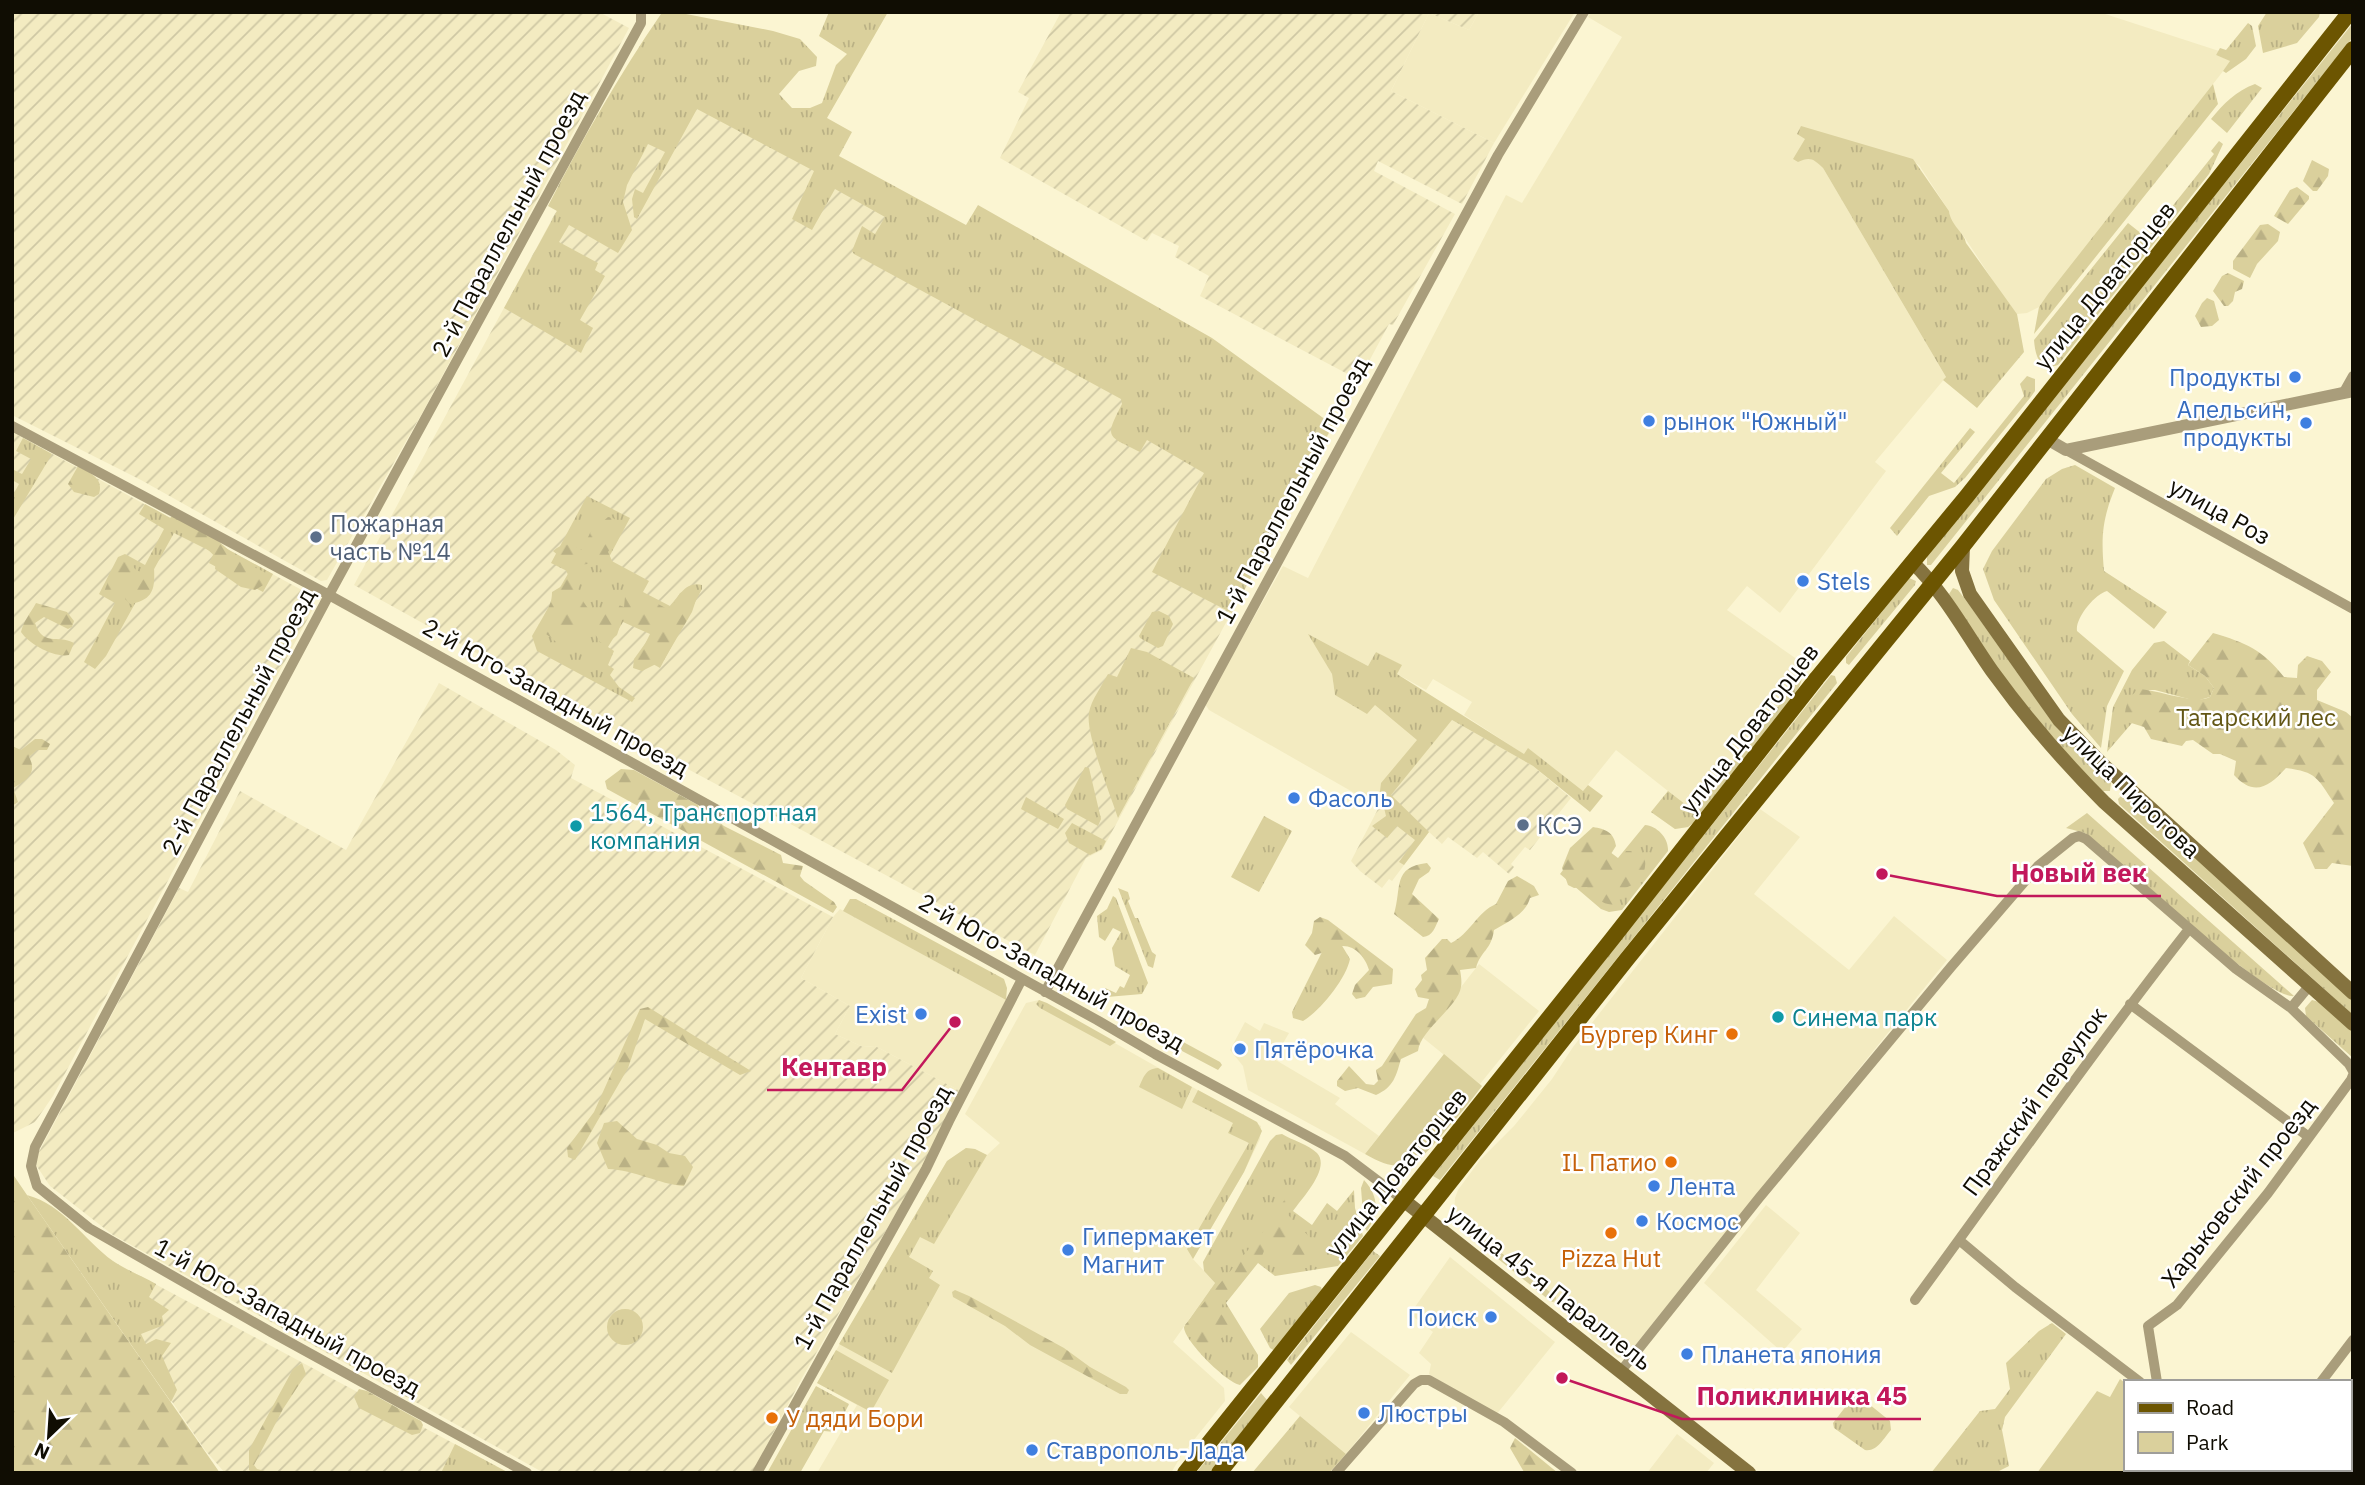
<svg xmlns="http://www.w3.org/2000/svg" width="2365" height="1485" font-family="'IBM Plex Sans',sans-serif">
	<defs>
		<pattern id="industrial-furrows" width="10" height="10" patternUnits="userSpaceOnUse" patternTransform="scale(1.75)"><rect width="10" height="10" fill="#f3ebc1"/><path d="M-1 1l2-2M0 10L10 0M9 11l2-2" fill="none" stroke="#cfc8a4"/></pattern>
		<pattern id="grass-tufts" width="24" height="20" patternUnits="userSpaceOnUse" patternTransform="scale(1.75)"><rect width="24" height="20" fill="#dad09c"/><path d="M3 7l-1-3M5 7V3M7 7l1-3M15 17l-1-3M17 17v-4M19 17l1-3" fill="none" stroke="#bab185"/></pattern>
		<pattern id="forest-firs" width="22" height="20" patternUnits="userSpaceOnUse" patternTransform="scale(1.75)"><rect width="22" height="20" fill="#dad09c"/><path d="M5 1l3.5 6h-7zM16 11l3.5 6h-7z" fill="#bab185"/></pattern>
	</defs>
	<rect width="100%" height="100%" fill="#fbf5d2"/>
	<path fill="#f3ebc1" d="M1479 12H1575L1494 143 1391 91 1429 13 1469 30Z
		M1591 12H2099L2219 51 2216 55 2231 61 2039 307 2027 313 2017 314 2003 296 1965 238 1951 222 1949 211 1919 165 1911 160 1805 139 1806 158 1814 159 1823 168 1946 377 1875 462 1886 471 1780 613 1747 586 1727 610 1798 660 1803 669V676L1796 693 1693 823 1688 827 1675 829 1651 812 1668 791 1616 750 1583 791 1529 749 1525 755 1464 715 1472 702 1433 679 1426 690 1397 674 1401 665 1376 652 1368 666 1310 635 1332 674 1335 695 1378 702 1431 747 1379 807 1209 710 1205 704 1283 566 1308 578 1506 195 1522 203 1622 37 1588 17Z
		M1760 809 1800 837 1754 894 1849 970 1894 916 1947 960 1627 1355 1618 1358 1592 1339 1588 1331 1553 1302 1461 1229 1454 1214 1455 1198 1458 1190 1480 1160 1514 1126 1552 1079 1573 1047Z
		M840 909 1006 1000 960 1091 875 1046 863 1047 835 1034 850 1006 801 978 833 917Z
		M1479 964 1539 1011 1480 1084 1422 1037Z
		M1039 1000 1261 1126 1260 1139 1244 1172 1193 1259 1215 1283 1173 1342 1224 1388 1225 1401 1181 1456 1171 1473H817L857 1405 817 1383 947 1161 966 1148 975 1149 987 1155 1000 1143 965 1114 1026 1003Z
		M1245 1022 1260 1031 1264 1023 1289 1033 1274 1059 1340 1098 1335 1104 1379 1136 1365 1154 1248 1090 1243 1066 1230 1050Z
		M1766 1205 1800 1233 1756 1290 1802 1329 1782 1352 1704 1283Z
		M1450 1257 1555 1342 1496 1415 1429 1374 1431 1364 1419 1353 1433 1332 1410 1314Z
		M1351 1332 1410 1375 1346 1454 1289 1407Z
		M1677 1434 1714 1463 1706 1473H1647Z"/>
	<path fill="url(#industrial-furrows)" d="M12 12H599L629 28 425 408 327 580 321 581 141 480 12 415Z
		M1061 12H1479L1469 30 1429 13 1391 91 1494 143 1462 204 1378 161 1374 171 1455 214 1393 325 1389 324 1359 380 1200 296 1209 276 1175 257 1179 246 1152 233 1147 241 1000 158 1029 98 1018 92Z
		M643 51 1331 430 1102 850 1086 858 1035 955 628 737 354 585Z
		M12 432 311 595 315 605 53 1096 35 1122 13 1133Z
		M439 683 556 750 575 765 571 778 833 917 801 978 850 1006 835 1034 863 1047 875 1046 960 1091 929 1155 802 1378 752 1473H544L113 1235 50 1186 36 1165 39 1152 179 888 188 892 240 791 346 850Z
		M1452 720 1533 766 1571 798 1530 850 1525 847 1511 864 1514 867 1509 874 1483 852 1477 858 1448 837 1442 844 1429 832 1392 881 1389 879 1382 888 1360 871 1351 861 1379 807Z
		M112 1261 509 1473H225L205 1450 97 1292Z"/>
	<path fill="url(#grass-tufts)" d="M829 12H888L827 118 852 132 839 156 966 225 978 205 1212 338 1333 425 1232 613 1152 572 1204 473 1147 440 1140 452C1107 435 1104 439 1122 404L1121 399 854 254 852 251 862 226 875 234 885 217 835 189 812 230 792 219 814 171 697 109 637 219 634 217 632 199 635 189 643 193 665 152 648 144 627 185 623 202 632 230 618 253 569 225 559 242 598 263 595 270 605 276 580 320 593 328 581 353 504 308 557 211 548 206C582 140 619 75 661 14L681 13 773 31 800 39 817 57 816 66 799 71 779 94 792 108H810L822 103 836 65 847 54 819 36Z
		M2267 12H2320L2319 17 2297 43 2263 53 2258 26Z
		M2248 23 2252 26 2256 46 2246 59 2226 73 2223 71 2230 61 2216 55 2220 48 2226 50Z
		M2353 23V37L1931 565H1927V555Z
		M2213 84 2218 104 2034 334 2039 307 2048 294Z
		M2255 84 2262 88 2227 133 2211 119C2224 103 2236 91 2255 84Z
		M1801 126 1913 159 1949 211C1951 226 1964 232 1966 243L2017 314 2024 352 1977 408 1943 380 1946 377 1823 168C1814 159 1810 156 1798 162L1793 159 1805 139 1797 134Z
		M2219 141 2223 144 2209 174 2058 365 2048 368C2037 363 2035 352 2034 340L2128 223 2147 238 2214 154 2211 151Z
		M2027 376 2035 379V391L2030 398 1965 478 1955 487 1929 496 1897 536 1890 528 1970 428 1975 432 1941 473 1954 483 2024 396 2020 384Z
		M23 438 52 454 12 521V497L19 484 12 480V469L22 474 31 459 16 451Z
		M2075 465 2115 488C2102 520 2101 537 2104 571L2167 612 2154 629 2107 591C2095 594 2075 618 2077 631L2124 671 2107 706 2101 748 2072 714 1994 600 1983 569 1992 551 2046 479 2062 469Z
		M587 496 630 518 608 559 649 581 643 592 670 606C680 595 686 581 702 585V589L660 668 639 656 650 634 623 622 608 647 614 651 608 665 614 669 610 675 619 687 635 698 632 702 537 651 532 636 569 572 551 563Z
		M145 504 273 574 263 592 209 563 214 553 174 533 106 656 95 669 84 662 115 603 99 594 118 557 125 554 145 565 164 529 139 514Z
		M1909 578 1916 581 1915 585 1849 665 1846 663V657Z
		M1953 588 1958 590 1968 603 2055 726 2111 783 2110 791H2103L2066 757 1994 664 1949 594Z
		M1159 611 1169 616 1173 624 1163 646 1158 648 1140 638 1139 636 1152 612Z
		M1308 634 1368 666 1376 652 1402 665 1397 674 1524 754 1528 748 1583 791 1588 785 1603 796 1590 812 1533 766 1452 720 1391 795 1429 832 1404 865 1399 862 1415 840 1397 826 1387 838 1372 826 1386 816 1380 791 1381 783 1417 740 1375 705 1367 714 1335 695 1332 674Z
		M2164 641 2190 661 2188 665 2205 676 2214 688 2210 697 2196 701 2155 690H2139L2125 720 2132 723 2107 752 2113 707 2132 670 2154 643Z
		M1131 648 1147 652 1194 678 1118 818C1111 796 1085 733 1089 713 1091 700 1102 686 1108 674L1117 677Z
		M1797 660C1807 669 1802 682 1796 693L1693 823 1688 827 1675 829 1651 812 1668 791 1694 811 1800 679 1802 670Z
		M1831 675 1835 676 1837 683 1440 1180 1433 1176Z
		M1085 767 1089 768 1101 819 1098 826 1067 809 1065 805Z
		M2122 795 2128 796 2353 999V1015L2119 804 2118 799Z
		M1026 797 1064 819 1058 829 1021 809Z
		M2087 813 2294 996C2268 1001 2114 858 2085 833L2066 828Z
		M1264 816 1292 831 1259 892 1231 877Z
		M1072 823 1106 841 1102 849 1090 855 1069 843 1065 833Z
		M1645 825C1657 826 1669 838 1668 851L1622 910 1609 912 1601 909 1560 874 1589 836 1618 858Z
		M1118 888 1128 892 1130 899 1128 901 1135 918H1138L1152 952 1156 955 1153 968 1148 966Z
		M1113 896 1116 898 1148 983 1142 994 1107 997 1103 994 1105 988 1116 993 1120 986 1124 988 1130 975 1115 966 1112 948 1121 932 1113 928 1105 941 1099 937 1097 916 1107 909Z
		M850 899H856L1004 979 1007 988 1006 1000 843 911Z
		M1341 944 1350 959C1346 979 1320 1011 1303 1021L1293 1018 1292 1012 1324 948Z
		M1039 1000 1047 1003 1116 1042 1110 1046 1040 1008 1036 1004Z
		M2312 1000 2323 1003 2353 1030V1058L2306 1016 2305 1008Z
		M1141 1019 1220 1062 1222 1065 1218 1070 1148 1033 1139 1023Z
		M1158 1068 1192 1087 1182 1109 1139 1087C1144 1077 1145 1069 1158 1068Z
		M1198 1090 1257 1122 1262 1131 1244 1172 1193 1259 1187 1249 1249 1143 1228 1133 1233 1123 1192 1102Z
		M1282 1134C1292 1140 1309 1145 1317 1153 1331 1168 1302 1198 1293 1211L1312 1225 1327 1203 1337 1211 1354 1190 1355 1208 1363 1236 1338 1266 1275 1276 1258 1263 1226 1303 1258 1355V1367L1240 1385C1226 1382 1184 1341 1184 1327L1215 1283 1204 1271 1203 1262 1270 1141 1276 1135Z
		M966 1148 975 1149 987 1155 934 1244 920 1237 909 1257 933 1271 929 1278 940 1285 892 1373 839 1344 947 1161Z
		M1364 1180C1379 1196 1379 1213 1367 1231L1364 1227 1361 1188Z
		M27 1195C64 1205 84 1240 113 1261 126 1270 142 1276 156 1284L149 1297 169 1310 162 1316 164 1325 141 1334 146 1344 156 1339 171 1343 162 1356 177 1390 171 1402Z
		M1473 1235H1479L1556 1297V1299L1553 1302 1549 1300 1471 1237Z
		M1373 1251 1380 1256 1291 1365 1287 1360Z
		M1315 1285 1321 1287 1322 1290 1275 1351 1270 1348 1260 1329 1289 1293Z
		M607 1327a18 18 0 1 1 36 0a18 18 0 1 1-36 0Z
		M2052 1323 2066 1334 2005 1417 2002 1430 2009 1466 1995 1473H1931L1980 1411 1995 1409 2010 1389 2006 1363 2039 1331Z
		M836 1350 889 1380 871 1412 817 1383Z
		M816 1386 849 1404 835 1432 824 1431 800 1473H767Z
		M1261 1393 1267 1400 1209 1473H1196Z
		M1859 1396 1890 1421 1891 1430C1883 1439 1877 1452 1865 1450L1834 1428 1833 1423 1853 1397Z
		M1300 1416 1346 1454 1329 1473H1252Z
		M455 1444 509 1473H441Z"/>
	<path fill="url(#forest-firs)" d="M2312 160 2329 169 2328 176 2317 191H2313L2303 181Z
		M2297 187 2309 196V199L2288 224 2274 216 2290 190Z
		M2268 224 2280 232 2278 241 2257 264 2250 278 2233 269V261L2260 225Z
		M2228 273 2244 281 2242 289 2235 292 2233 301 2228 306H2224L2213 291 2222 276Z
		M2207 298 2214 301 2219 320 2212 326 2201 327 2195 316 2202 303Z
		M78 466C90 473 104 478 99 494L94 497 74 492 68 484Z
		M172 516 217 540 239 559 264 572 267 579 265 584 255 590 241 587 215 569 216 558C203 541 182 537 166 522Z
		M608 517 613 518 623 526 608 552 616 569 610 576 602 571 597 563 578 565 574 570 579 579C575 591 583 602 591 612H598L608 601 624 607 625 597 634 590C641 597 658 603 667 609L674 604 680 593 691 590 699 591 692 612 664 660 642 671 633 668 634 659 652 634 633 624 628 617 622 620 617 635 608 643 600 642 592 629 583 626 569 649 564 648 541 630C542 611 552 610 552 592L562 586 568 575 561 558 553 551C564 542 570 543 582 550L590 533Z
		M121 559 129 560 135 569 142 573 154 567C155 588 154 600 130 604L125 599 129 590 138 583V577H128L118 595 111 596 104 592 111 574Z
		M36 603 67 612 74 621 72 627 68 629 44 617 35 623C43 647 57 634 74 643L69 655C54 658 29 644 21 632 24 620 30 614 36 603Z
		M2213 633C2246 643 2262 649 2284 677L2297 678 2298 665 2307 656 2322 661 2331 672 2317 690V700L2346 712 2353 718V866L2332 863 2327 869H2315L2303 843 2334 803C2317 778 2317 772 2286 768 2269 787 2254 797 2234 775L2236 761 2220 754H2213L2193 740 2186 741 2182 746 2151 739 2144 727 2125 721C2124 708 2128 697 2139 689 2158 690 2196 705 2210 697L2214 688 2205 676 2188 665Z
		M35 739H42L50 744 47 750H37L29 757C38 773 26 781 13 788L18 802 12 806V746L21 750Z
		M621 769 634 770 698 805 700 814 712 816 724 826 781 855 783 863 803 866 800 876 804 881 834 902 837 907 833 913 607 789 605 781Z
		M1593 827C1605 829 1614 832 1616 846L1609 857 1613 860 1622 858 1626 851H1640C1649 861 1645 871 1639 882L1623 889 1614 905C1600 904 1595 897 1587 887L1574 888 1568 885 1562 868 1570 848Z
		M1427 863 1431 868 1429 872 1419 879 1412 894 1439 919C1435 927 1433 936 1423 937L1394 914C1402 888 1392 867 1427 863Z
		M1517 876 1534 886 1539 895 1530 898C1526 914 1507 922 1494 930 1491 951 1481 950 1476 968L1460 970C1461 975 1462 982 1461 987 1458 1007 1420 1030 1418 1051L1401 1059C1396 1076 1394 1087 1376 1095L1358 1088 1345 1091 1337 1086V1081L1349 1066 1366 1084 1374 1085 1378 1081 1376 1070 1382 1066 1416 1014 1426 1008 1429 999 1418 997 1415 989 1422 980 1421 975 1427 970 1425 958 1442 939H1447L1451 943C1470 934 1477 912 1496 904L1508 881Z
		M1320 917 1328 920 1393 969 1392 984 1373 987 1365 997 1356 999 1352 994 1355 985 1369 970C1365 956 1353 942 1336 947 1329 949 1323 953 1315 955L1305 945 1312 933 1314 921Z
		M648 1007 751 1071 740 1075 645 1019 628 1068 575 1160 568 1157 567 1148 594 1112 640 1009Z
		M617 1121 637 1139 657 1145 669 1153 685 1156 693 1167 684 1186C658 1184 635 1170 608 1169L597 1143 604 1123Z
		M12 1173 27 1195 220 1473H12Z
		M1296 1186 1299 1192 1287 1214C1301 1227 1311 1240 1326 1252L1321 1260 1311 1262 1307 1268H1299L1266 1246 1262 1256 1225 1299 1219 1312 1234 1326 1235 1330 1218 1340 1213 1348C1200 1345 1188 1340 1185 1325L1264 1231C1273 1215 1284 1203 1292 1187Z
		M955 1290 969 1296 1064 1348 1090 1367 1126 1387 1129 1390 1127 1394H1120L1030 1345 1005 1326 953 1297 952 1292Z
		M302 1363 306 1374 283 1409 254 1465 257 1469 273 1473H252L249 1470V1450L293 1369Z
		M359 1389 367 1391 421 1421 423 1425 420 1433 412 1435 359 1408 354 1397Z
		M1515 1438 1558 1473 1524 1472 1510 1448Z"/>
	<path fill="#dad09c" d="M1444 1054 1482 1086C1471 1101 1459 1115 1447 1129 1420 1161 1407 1179 1365 1154Z
		M2120 1379 2125 1383V1469H2133L2131 1473H2037L2097 1391 2110 1397Z"/>
	<g fill="none" stroke-linecap="round" stroke-linejoin="round">
		<path stroke="#a99d7b" stroke-width="10" d="M2344 392 2353 376
			M12 426 329 595 1097 1020 1155 1054 1345 1156 1402 1199
			M2066 450 2353 609
			M1045 992 1498 155 1584 12
			M2130 1004 2309 1137
			M2291 1008 2310 985
			M1959 1240 2015 1287 2140 1382
			M1915 1300C2006 1176 2094 1050 2189 929
			M1621 1371 1759 1198 1951 967 2038 866 2073 838 2079 836 2086 839 2236 969 2291 1008 2349 1064 2353 1071
			M2157 1382 2148 1326 2177 1305 2268 1193 2351 1080 2353 1075
			M2321 1382 2353 1340
			M2259 1469 2264 1473
			M527 1473 271 1332 89 1228 37 1186 31 1166 35 1147 329 595 641 23V12
			M757 1473 926 1169 949 1121 1022 979
			M1336 1473 1414 1384 1421 1380H1429L1504 1422 1572 1473"/>
		<path stroke="#a99d7b" stroke-width="12" d="M2047 439 2066 450 2353 391"/>
		<path stroke="#85733f" stroke-width="14" d="M1963 546 1962 571 1970 594 2059 720 2101 763 2353 993
			M1912 562C1945 593 1966 634 1992 671 2026 718 2063 761 2104 802L2353 1024
			M1402 1199 1749 1473"/>
		<path stroke="#6c5501" stroke-width="16" d="M1185 1473 1612 939 1817 678 1967 496 2350 12
			M1219 1473 1627 959 1963 546 2353 49"/>
	</g>
	<g fill="#3f7fe0" stroke="#fff" stroke-width="2.5">
		<circle cx="2295" cy="377" r="7"/>
		<circle cx="1649" cy="421" r="7"/>
		<circle cx="2306" cy="423" r="7"/>
		<circle cx="1803" cy="581" r="7"/>
		<circle cx="1294" cy="798" r="7"/>
		<circle cx="921" cy="1014" r="7"/>
		<circle cx="1240" cy="1049" r="7"/>
		<circle cx="1654" cy="1186" r="7"/>
		<circle cx="1642" cy="1221" r="7"/>
		<circle cx="1068" cy="1250" r="7"/>
		<circle cx="1491" cy="1317" r="7"/>
		<circle cx="1687" cy="1354" r="7"/>
		<circle cx="1364" cy="1413" r="7"/>
		<circle cx="1032" cy="1450" r="7"/>
	</g>
	<g fill="#5c6f8a" stroke="#fff" stroke-width="2.5">
		<circle cx="316" cy="537" r="7"/>
		<circle cx="1523" cy="825" r="7"/>
	</g>
	<g fill="#0f9aa8" stroke="#fff" stroke-width="2.5">
		<circle cx="576" cy="826" r="7"/>
		<circle cx="1778" cy="1017" r="7"/>
	</g>
	<g fill="#e8710a" stroke="#fff" stroke-width="2.5">
		<circle cx="1732" cy="1034" r="7"/>
		<circle cx="1671" cy="1162" r="7"/>
		<circle cx="1611" cy="1233" r="7"/>
		<circle cx="772" cy="1418" r="7"/>
	</g>
	<g text-anchor="middle" dominant-baseline="central" stroke-width="5" stroke-linejoin="round" paint-order="stroke">
		<g font-size="24" fill="#100d03" stroke="#fff">
			<text transform="translate(508 223) rotate(-62)">2-й Параллельный проезд</text>
			<text transform="translate(2104 285) rotate(-51)">улица Доваторцев</text>
			<text transform="translate(1292 490) rotate(-62)">1-й Параллельный проезд</text>
			<text transform="translate(2220 511) rotate(29)">улица Роз</text>
			<text transform="translate(556 697) rotate(29)">2-й Юго-Западный проезд</text>
			<text transform="translate(238 721) rotate(-62)">2-й Параллельный проезд</text>
			<text transform="translate(1749 728) rotate(-52)">улица Доваторцев</text>
			<text transform="translate(2132 791) rotate(44)">улица Пирогова</text>
			<text transform="translate(1052 972) rotate(29)">2-й Юго-Западный проезд</text>
			<text transform="translate(2034 1101) rotate(-54)">Пражский переулок</text>
			<text transform="translate(1396 1172) rotate(-51)">улица Доваторцев</text>
			<text transform="translate(2238 1192) rotate(-52)">Харьковский проезд</text>
			<text transform="translate(872 1217) rotate(-61)">1-й Параллельный проезд</text>
			<text transform="translate(1550 1287) rotate(38)">улица 45-я Параллель</text>
			<text transform="translate(288 1317) rotate(29)">1-й Юго-Западный проезд</text>
		</g>
		<g font-size="24" fill="#366cbe" stroke="#fff" text-anchor="start">
			<text x="2281" y="377" text-anchor="end">Продукты</text>
			<text x="2292" y="409" text-anchor="end">Апельсин,<tspan x="2292" dy="28">продукты</tspan></text>
			<text x="1663" y="421">рынок "Южный"</text>
			<text x="1817" y="581">Stels</text>
			<text x="1308" y="798">Фасоль</text>
			<text x="907" y="1014" text-anchor="end">Exist</text>
			<text x="1254" y="1049">Пятёрочка</text>
			<text x="1668" y="1186">Лента</text>
			<text x="1656" y="1221">Космос</text>
			<text x="1082" y="1236">Гипермакет<tspan x="1082" dy="28">Магнит</tspan></text>
			<text x="1477" y="1317" text-anchor="end">Поиск</text>
			<text x="1701" y="1354">Планета япония</text>
			<text x="1378" y="1413">Люстры</text>
			<text x="1046" y="1450">Ставрополь-Лада</text>
		</g>
		<g font-size="24" fill="#4e5e75" stroke="#fff" text-anchor="start">
			<text x="330" y="523">Пожарная<tspan x="330" dy="28">часть №14</tspan></text>
			<text x="1537" y="825">КСЭ</text>
		</g>
		<g font-size="24" fill="#635715" stroke="#fff">
			<text x="2256" y="717">Татарский лес</text>
		</g>
		<g font-size="24" fill="#0d838f" stroke="#fff" text-anchor="start">
			<text x="590" y="812">1564, Транспортная<tspan x="590" dy="28">компания</tspan></text>
			<text x="1792" y="1017">Синема парк</text>
		</g>
		<g font-size="24" fill="#c56008" stroke="#fff" text-anchor="end">
			<text x="1718" y="1034">Бургер Кинг</text>
			<text x="1657" y="1162">IL Патио</text>
			<text x="1611" y="1258" text-anchor="middle">Pizza Hut</text>
			<text x="786" y="1418" text-anchor="start">У дяди Бори</text>
		</g>
	</g>
	<path fill="none" stroke="#c2185b" stroke-width="2.5" d="M1882 874L1997 896H2161M955 1022L902 1090H767M1562 1378L1682 1419H1921"/>
	<g fill="#c2185b" stroke="#fff" stroke-width="2.5">
		<circle cx="1882" cy="874" r="7"/>
		<circle cx="955" cy="1022" r="7"/>
		<circle cx="1562" cy="1378" r="7"/>
	</g>
	<g font-size="26" text-anchor="middle" font-weight="bold" fill="#c2185b" stroke="#fff" stroke-width="5" stroke-linejoin="round" paint-order="stroke">
		<text x="2079" y="882">Новый век</text>
		<text x="834" y="1076">Кентавр</text>
		<text x="1802" y="1405">Поликлиника 45</text>
	</g>
	<rect width="2365" height="1485" fill="none" stroke="#100d03" stroke-width="28"/>
	<rect x="2124" y="1380" width="228" height="91" fill="#ffffff" stroke="#9f9e9a" stroke-width="2"/>
	<rect x="2138" y="1403" width="35" height="10" fill="#6c5501" stroke="#9f9e9a" stroke-width="2"/>
	<text x="2186" y="1415" font-size="21" fill="#100d03">Road</text>
	<rect x="2138" y="1432" width="35" height="21" fill="#dad09c" stroke="#9f9e9a" stroke-width="2"/>
	<text x="2186" y="1450" font-size="21" fill="#100d03">Park</text>
	<g transform="translate(49 1436) rotate(205)" stroke="#ffffff" stroke-width="5" paint-order="stroke">
	<path d="M0-5L12 26L0 18L-12 26Z" fill="#100d03"/>
	<text y="-10" font-size="19" font-weight="bold" text-anchor="middle" fill="#100d03">N</text>
	</g>
</svg>
